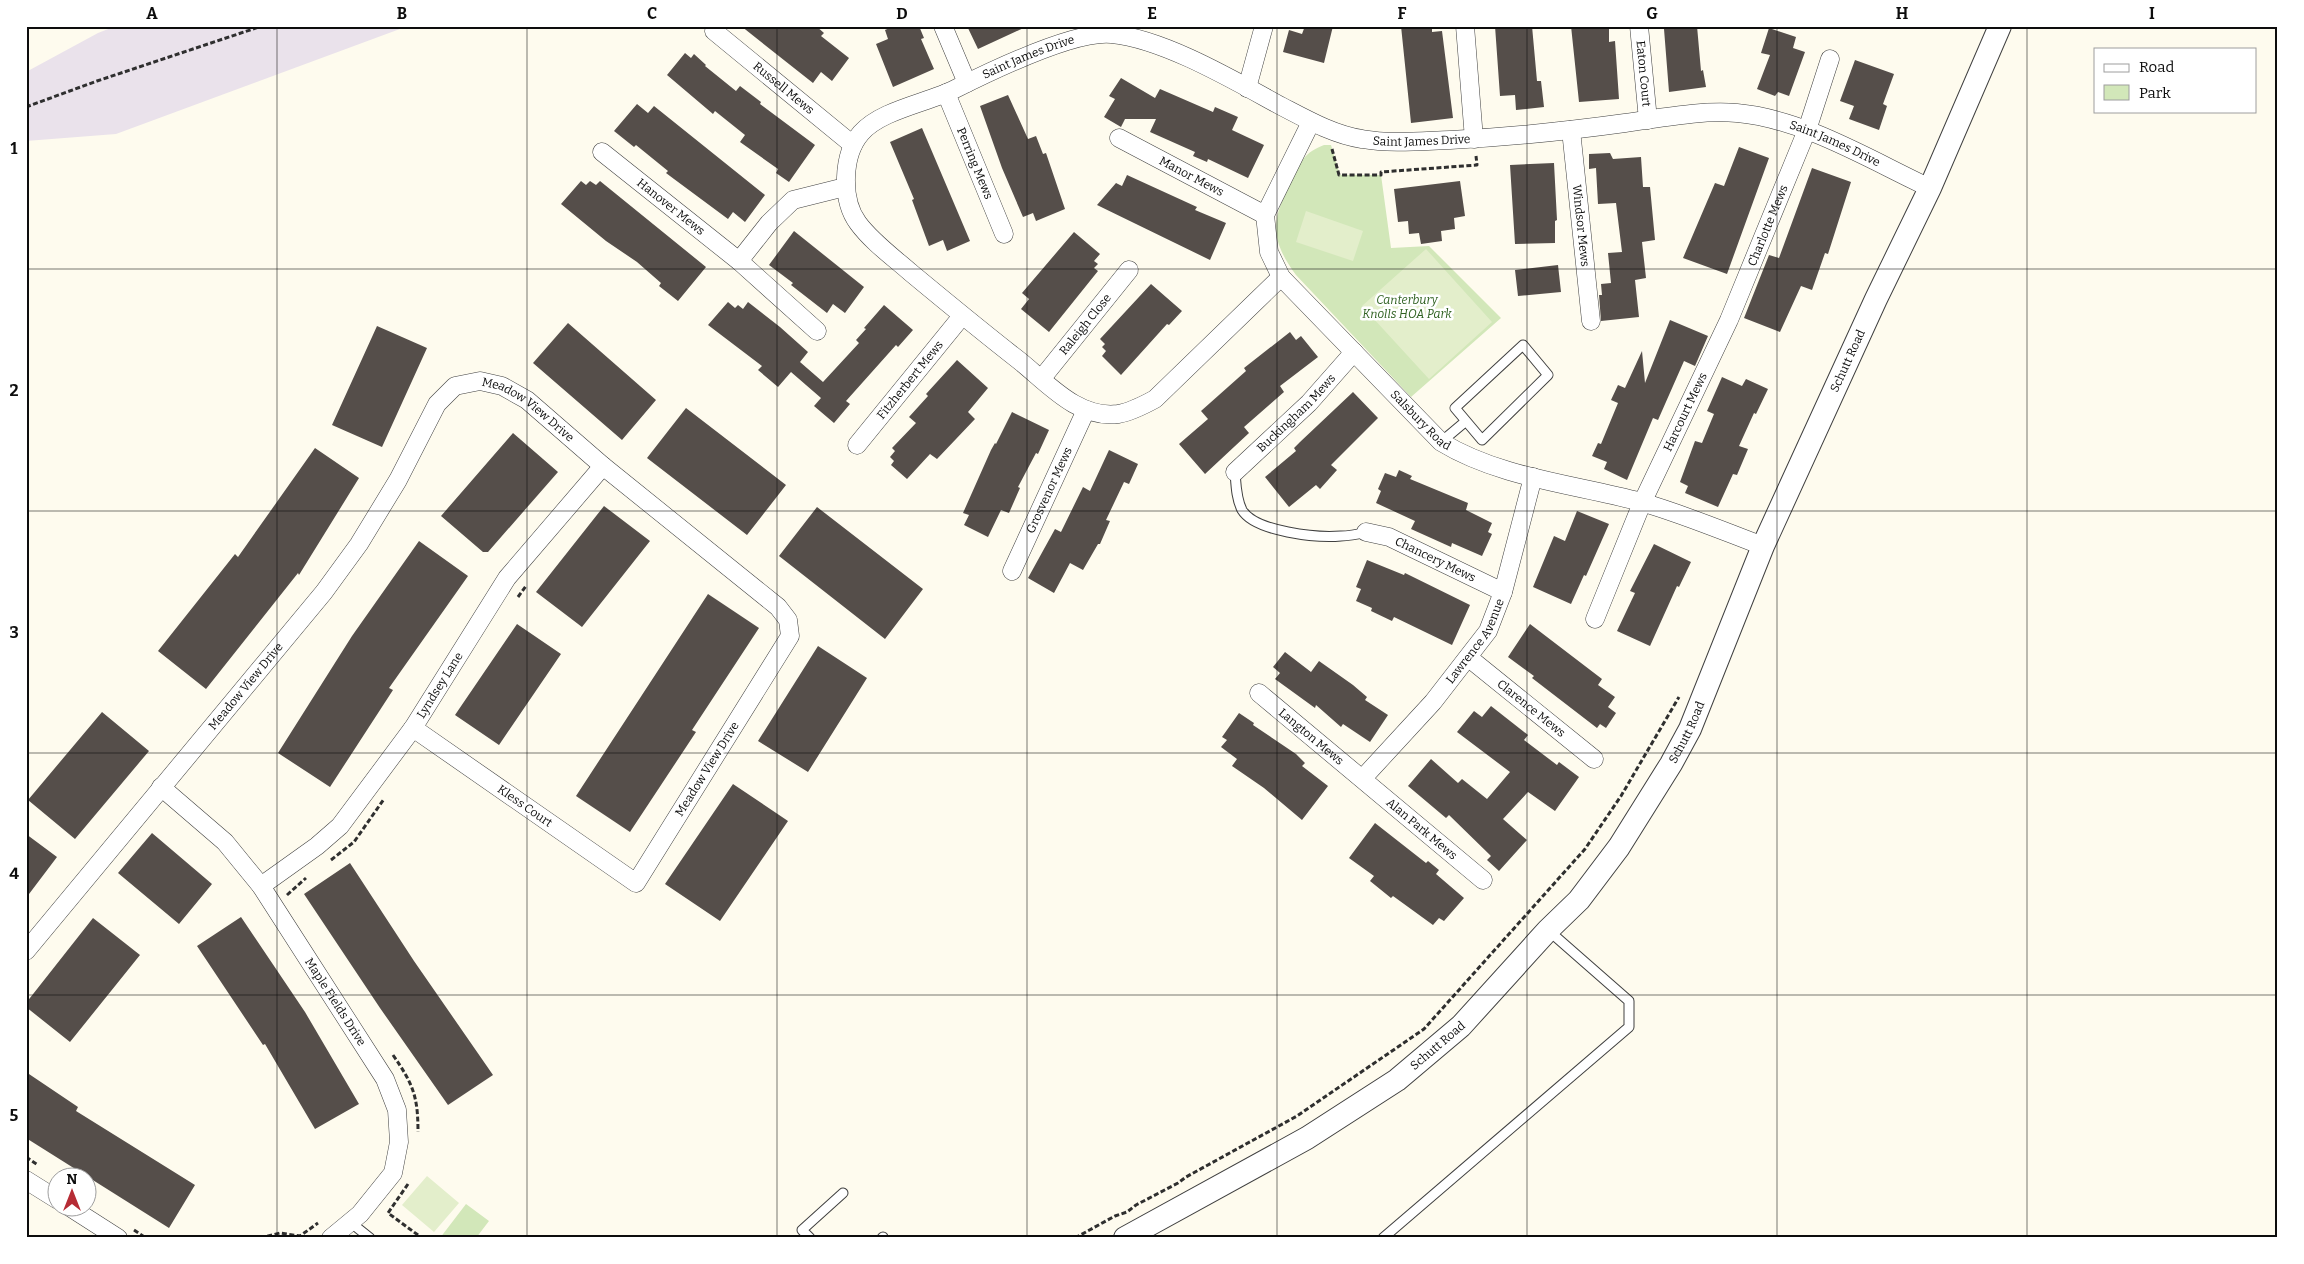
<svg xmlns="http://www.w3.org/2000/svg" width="2304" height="1264" font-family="Bitter,serif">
	<rect width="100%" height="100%" fill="#fefbee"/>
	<path fill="#eae2eb" d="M116 26H408L116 134 26 141V72L98 33Z"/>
	<path fill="#d2e7b9" d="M1324 145H1331L1340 175H1381L1391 248 1429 246 1501 318 1411 397 1296 275C1268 237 1272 218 1293 178 1302 160 1304 153 1324 145Z
		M466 1204 489 1221 476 1238H440Z"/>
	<path fill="#e3eecb" d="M1306 211 1363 231 1353 261 1296 242Z
		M1426 249 1492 322 1429 379 1362 306Z
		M427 1176 459 1203 434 1232 402 1205Z"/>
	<path fill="#554e4a" d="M741 26H816L824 33 821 36 849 58 832 81 821 72 813 83Z
		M894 26H919L924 38 921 39 934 69 893 87 876 44 888 39 885 30Z
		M967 26H1028L978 49Z
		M1305 26H1333L1324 63 1283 52 1289 30 1302 34Z
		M1401 26H1432V32L1442 31 1453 118 1411 123Z
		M1495 26H1532L1537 81H1541L1544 107 1516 110 1515 95 1500 96Z
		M1571 26H1609V42L1615 41 1619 99 1579 102Z
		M1697 26 1701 71 1703 70 1706 87 1669 92 1664 29Z
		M1769 28 1796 37 1793 48 1805 52 1789 96 1778 92 1775 96 1757 89 1770 55 1761 53Z
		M685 53 691 58 694 54 706 65 705 66 736 91 740 86 761 102 760 104 815 145 789 182 776 173 778 169 740 142 745 135 715 111 713 114 667 75Z
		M1855 60 1894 74 1883 104 1887 106 1879 130 1849 119 1854 106 1840 101Z
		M1121 78 1155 98 1160 89 1213 112 1215 107 1238 117 1232 130 1264 145 1248 178 1208 159 1207 162 1193 156 1195 152 1150 132 1156 119H1125L1121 127 1104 117 1115 99 1109 96Z
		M1008 95 1028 139 1036 136 1043 154 1046 153 1065 209 1036 221 1033 213 1023 217 1002 168 980 106Z
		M637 104 648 113 654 106 765 195 745 222 733 212 728 219 674 179 666 173 668 171 636 145 634 147 614 131Z
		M922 128 970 241 947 251 943 240 929 246 912 200 914 199 890 142Z
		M1739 147 1769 158 1727 274 1683 258 1715 183 1724 186Z
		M1610 153 1613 159 1641 157 1643 187H1650L1655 240 1642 242 1646 278 1635 280 1639 317 1601 321 1599 295H1602L1601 284 1611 283 1608 253 1622 252 1616 203 1598 204 1596 168 1589 169V154Z
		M1554 163 1557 220 1555 221V243L1515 244 1510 165Z
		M1812 168 1851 182 1828 254 1825 253 1812 290 1801 286 1780 332 1744 318 1769 255 1779 258Z
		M1127 175 1197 207 1195 210 1226 223 1210 260 1097 205 1116 183 1122 186Z
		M581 181 586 185 590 181 596 185 600 181 706 267 678 301 659 286 661 283 637 262 606 241 561 204Z
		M1460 181 1465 216 1454 218 1455 229 1441 231 1442 241 1421 244 1419 233 1409 234 1408 221 1398 222 1394 189Z
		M794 231 864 287 845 313 833 304 827 313 791 285 793 283 769 265Z
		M1074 232 1100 254 1094 261 1098 264 1094 268 1098 271 1049 332 1021 309 1029 299 1022 293Z
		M1558 265 1561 292 1518 296 1515 270Z
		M1151 284 1182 311 1169 325 1167 324 1121 375 1102 356 1106 351 1102 347 1105 344 1100 339Z
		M728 302 735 308 738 305 743 309 748 302 780 327 808 352 800 362 823 382 859 343 856 340 866 329 864 328 884 305 913 330 898 347 896 345 846 401 850 404 834 423 814 406 821 398 791 372 778 387 758 370 762 366 708 325Z
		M1670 320 1708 336 1695 366 1684 361 1658 420 1653 418 1627 480 1604 469 1607 462 1592 456 1598 443 1601 444 1618 403 1611 400 1618 385 1625 388 1642 351 1645 383Z
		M568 323 656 400 622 440 533 363Z
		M377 326 427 348 382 447 332 425Z
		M1290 332 1296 340 1301 336 1318 357 1280 386 1284 392 1244 427 1249 433 1205 474 1179 444 1208 419 1201 411 1246 371 1244 368Z
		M957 360 988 388 968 412 975 419 937 459 930 454 907 479 891 465 894 461 890 457 895 451 892 448 916 423 909 417 928 396 926 394Z
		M1722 377 1742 386 1746 379 1768 389 1756 414 1754 413 1739 446 1748 449 1737 475 1733 474 1718 507 1685 493 1688 486 1680 482 1695 441 1702 443 1714 414 1707 411Z
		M1353 392 1378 418 1331 465 1337 470 1320 489 1316 485 1289 507 1265 477 1296 451 1294 448 1300 442Z
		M686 408 786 485 747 535 647 458Z
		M1012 412 1049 430 1038 454 1036 453 1018 487 1020 488 1009 513 1001 510 988 537 964 525 969 515 963 513 991 450 995 443 996 444Z
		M513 433 558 472 488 552H483L441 516Z
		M315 448 359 478 299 575 298 573 206 689 158 651 235 554 238 557Z
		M1109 450 1138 464 1129 484 1124 482 1106 520 1110 521 1100 544H1098L1083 570 1070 563 1054 593 1028 578 1055 529 1061 532 1083 487 1090 491Z
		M1399 470 1412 476 1410 479 1468 503 1466 510 1492 523 1488 532 1492 534 1482 556 1452 543 1451 547 1411 529 1415 521 1376 503 1381 491 1378 489 1385 473 1396 477Z
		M604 506 650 541 582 627 536 592Z
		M817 507 923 589 885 639 779 556Z
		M1577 511 1609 524 1586 576 1584 575 1571 604 1533 587 1554 536 1565 541Z
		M419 541 468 576 389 688 393 690 330 787 278 753 352 636Z
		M1654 544 1691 562 1679 587 1677 586 1650 646 1617 631 1635 593 1630 591Z
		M1367 560 1404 575 1405 573 1470 605 1452 645 1394 617 1392 621 1371 611 1372 608 1356 601 1361 589 1356 587Z
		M708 594 759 628 692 730 696 732 630 832 576 796Z
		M517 624 561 654 499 745 455 715Z
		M1530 624 1602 679 1598 685 1615 697 1608 707 1616 713 1606 728 1600 724 1597 728 1532 678 1534 676 1508 657Z
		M818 646 867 678 808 772 758 741Z
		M1285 652 1311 672 1319 661 1353 685 1367 697 1365 700 1388 715 1370 742 1343 724 1341 727 1316 705 1315 708 1275 679 1280 673 1273 667Z
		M1491 706 1528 735 1524 740 1557 765 1559 762 1579 777 1555 811 1528 792 1503 819 1527 840 1499 871 1487 860 1491 856 1449 815 1446 818 1408 786 1431 759 1458 783 1462 779 1487 799 1510 772 1457 732 1474 711 1482 717Z
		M102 712 149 751 75 839 28 800Z
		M1239 713 1254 723 1253 725 1296 754 1305 763 1302 766 1328 786 1302 820 1264 788 1232 766 1237 759 1221 747 1227 740 1222 737Z
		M733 784 788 821 720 921 665 884Z
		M1375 823 1426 863 1428 861 1439 870 1436 874 1464 898 1444 921 1439 918 1433 925 1393 896 1391 898 1370 881 1374 876 1349 858Z
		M152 833 212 884 179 924 118 873Z
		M26 834 57 857 26 898Z
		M350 863 414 961 493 1075 448 1105 380 1008 304 894Z
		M241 917 305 1012 359 1104 315 1129 265 1044 263 1045 197 946Z
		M93 918 140 955 70 1042 26 1007V1003Z
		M26 1072 78 1107 76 1111 195 1185 169 1228 26 1138Z"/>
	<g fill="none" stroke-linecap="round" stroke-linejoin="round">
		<g stroke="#404040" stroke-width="11">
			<path id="service" d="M1523 345 1548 375 1482 440 1455 408Z
				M1441 442 1466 421
				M1235 472C1236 484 1236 498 1242 510 1255 532 1318 538 1341 536 1350 536 1359 534 1368 532
				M350 1222 370 1238
				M810 1238 802 1230 843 1193
				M882 1238 883 1237
				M1383 1238 1629 1027V1001L1548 930"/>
		</g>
		<g stroke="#404040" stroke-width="19">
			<g id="minor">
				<path d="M943 26 967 83"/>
				<path d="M1465 26 1474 139"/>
				<path id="s1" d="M1639 26 1648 120"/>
				<path id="s2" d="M714 31 853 145"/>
				<path d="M1247 88 1264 26"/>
				<path id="s3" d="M946 93 1004 234"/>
				<path id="s4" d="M1311 122 1265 215 1269 252 1281 277 1441 442C1500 478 1574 484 1641 502 1683 514 1723 531 1763 546"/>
				<path id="s5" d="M1571 130 1591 321"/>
				<path id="s6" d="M1119 138 1265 215"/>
				<path id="s7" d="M602 152 739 261 817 331"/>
				<path d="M739 261 769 223 793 200 845 187"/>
				<path id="s8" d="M1281 277 1155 399C1144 405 1131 412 1118 414 1076 419 1046 381 1016 358 980 330 945 301 910 272 893 257 872 242 858 223 841 200 842 155 861 133 881 110 927 103 955 89 989 72 1075 30 1112 34 1164 39 1235 81 1281 106 1306 119 1334 135 1362 139 1391 144 1421 141 1450 140 1509 137 1567 131 1625 123 1662 118 1700 110 1737 113 1804 119 1870 160 1930 188"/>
				<path id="s9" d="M1042 378 1129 270"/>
				<path id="s10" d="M857 445 962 316"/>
				<path id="s11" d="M1235 472 1309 403 1354 352"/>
				<path id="s12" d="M1366 532 1389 537 1503 592"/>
				<path id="s13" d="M1012 571 1086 410"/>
				<path id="s14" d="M1595 619 1642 503 1729 320 1807 130 1830 59"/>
				<path id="s15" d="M1469 658 1594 759"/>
				<path id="s16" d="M1259 693 1483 880"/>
				<path id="s17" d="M1363 778 1433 702 1488 631 1503 592 1533 477"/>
				<path id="s18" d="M161 787 225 842 261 886 385 1079 397 1110 399 1142 393 1173 360 1214 331 1238"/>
				<path id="s19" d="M261 886 317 846 340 826 413 728 507 578 603 466"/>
				<path id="s20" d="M26 951 324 592 359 544 398 480 437 404 455 386 480 381 502 386 527 400 603 466 778 607 788 620 790 636 636 883 413 728"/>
				<path d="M26 1180 58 1200"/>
				<path d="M68 1206 118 1238"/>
			</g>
		</g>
		<g stroke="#404040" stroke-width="24">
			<g id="tertiary">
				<path id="s21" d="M1125 1238 1307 1138 1397 1080 1461 1026 1548 930 1579 900 1619 847 1671 764 1690 729 1763 546 1876 299 1930 188 2000 26"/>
			</g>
		</g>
		<path stroke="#2f2f2f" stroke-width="3" stroke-dasharray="5 2.5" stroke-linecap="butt" d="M26 107 97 81 262 26
			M1332 149 1339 175H1381V172L1477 165 1476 156
			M518 597 526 586
			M331 860 354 842 384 799
			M287 895 306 878
			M393 1055C413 1084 418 1096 418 1132
			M26 1157 38 1165
			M408 1184 388 1213 422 1238
			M134 1230 146 1238
			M260 1238 280 1233 300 1236 318 1223
			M1075 1238 1115 1216 1127 1212 1136 1205 1178 1183 1186 1177 1297 1116 1424 1029 1585 849 1621 796 1679 697"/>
		<use href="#service" stroke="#fff" stroke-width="9"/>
		<use href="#minor" stroke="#fff" stroke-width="18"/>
		<use href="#tertiary" stroke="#fff" stroke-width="22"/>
	</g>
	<path fill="none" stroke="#0d0d0d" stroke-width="1" stroke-opacity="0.55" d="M277 26V1238M527 26V1238M777 26V1238M1027 26V1238M1277 26V1238M1527 26V1238M1777 26V1238M2027 26V1238M26 269H2278M26 511H2278M26 753H2278M26 995H2278"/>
	<g text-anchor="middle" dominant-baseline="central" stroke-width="5" stroke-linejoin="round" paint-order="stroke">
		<g font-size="12" fill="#0d0d0d" stroke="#fff">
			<text stroke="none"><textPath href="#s8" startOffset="824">Saint James Drive</textPath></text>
			<text stroke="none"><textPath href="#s1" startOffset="48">Eaton Court</textPath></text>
			<text stroke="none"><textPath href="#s2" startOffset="90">Russell Mews</textPath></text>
			<text stroke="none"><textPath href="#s8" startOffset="1244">Saint James Drive</textPath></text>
			<text stroke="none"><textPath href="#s8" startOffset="1664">Saint James Drive</textPath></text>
			<text stroke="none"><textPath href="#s3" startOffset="76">Perring Mews</textPath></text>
			<text stroke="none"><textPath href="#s6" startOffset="82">Manor Mews</textPath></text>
			<text stroke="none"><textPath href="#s7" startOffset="88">Hanover Mews</textPath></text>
			<text stroke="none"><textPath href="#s5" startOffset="96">Windsor Mews</textPath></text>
			<text stroke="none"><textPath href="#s14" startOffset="430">Charlotte Mews</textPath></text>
			<text stroke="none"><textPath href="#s9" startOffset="69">Raleigh Close</textPath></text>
			<text stroke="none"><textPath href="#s21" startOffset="1176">Schutt Road</textPath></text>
			<text stroke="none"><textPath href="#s10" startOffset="84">Fitzherbert Mews</textPath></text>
			<text stroke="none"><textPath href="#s14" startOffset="226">Harcourt Mews</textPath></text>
			<text stroke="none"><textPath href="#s20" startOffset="794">Meadow View Drive</textPath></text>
			<text stroke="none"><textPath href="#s11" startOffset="85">Buckingham Mews</textPath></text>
			<text stroke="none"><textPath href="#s4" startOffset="369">Salsbury Road</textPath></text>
			<text stroke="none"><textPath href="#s13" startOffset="89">Grosvenor Mews</textPath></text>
			<text stroke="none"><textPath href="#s12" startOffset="75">Chancery Mews</textPath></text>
			<text stroke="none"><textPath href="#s17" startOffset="178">Lawrence Avenue</textPath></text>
			<text stroke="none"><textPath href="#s19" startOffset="272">Lyndsey Lane</textPath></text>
			<text stroke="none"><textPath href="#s20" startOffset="344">Meadow View Drive</textPath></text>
			<text stroke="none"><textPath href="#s15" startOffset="80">Clarence Mews</textPath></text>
			<text stroke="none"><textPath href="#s21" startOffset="771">Schutt Road</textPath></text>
			<text stroke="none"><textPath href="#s16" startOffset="68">Langton Mews</textPath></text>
			<text transform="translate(707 769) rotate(-58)">Meadow View Drive</text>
			<text transform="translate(525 806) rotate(35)">Kless Court</text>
			<text stroke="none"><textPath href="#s16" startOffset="212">Alan Park Mews</textPath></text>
			<text stroke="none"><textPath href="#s18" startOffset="279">Maple Fields Drive</textPath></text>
			<text stroke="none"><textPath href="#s21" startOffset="368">Schutt Road</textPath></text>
		</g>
		<g font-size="12" font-style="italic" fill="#2f6121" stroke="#fff">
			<text x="1407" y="300">Canterbury<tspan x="1407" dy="14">Knolls HOA Park</tspan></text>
		</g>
	</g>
	<rect width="2304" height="1264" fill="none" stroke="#ffffff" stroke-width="55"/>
	<rect x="2094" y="48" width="162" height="65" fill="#ffffff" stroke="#9e9e9e"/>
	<rect x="2104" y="64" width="25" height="8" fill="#ffffff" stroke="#9e9e9e"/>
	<text x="2139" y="72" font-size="15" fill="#0d0d0d">Road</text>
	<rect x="2104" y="85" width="25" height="15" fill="#d2e7b9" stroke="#9e9e9e"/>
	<text x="2139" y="98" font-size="15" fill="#0d0d0d">Park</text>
	<g transform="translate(72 1192)"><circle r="24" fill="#ffffff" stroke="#9e9e9e"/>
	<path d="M0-4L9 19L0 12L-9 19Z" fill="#b62c35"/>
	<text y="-8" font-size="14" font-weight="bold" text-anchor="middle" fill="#0d0d0d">N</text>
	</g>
	<rect x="28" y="28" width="2248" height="1208" fill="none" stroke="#0d0d0d" stroke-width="2"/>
	<g font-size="16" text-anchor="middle" font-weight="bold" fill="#0d0d0d">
		<text x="152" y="19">A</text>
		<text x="402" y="19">B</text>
		<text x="652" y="19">C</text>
		<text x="902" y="19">D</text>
		<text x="1152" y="19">E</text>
		<text x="1402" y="19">F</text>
		<text x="1652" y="19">G</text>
		<text x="1902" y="19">H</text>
		<text x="2152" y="19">I</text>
		<text x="14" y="154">1</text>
		<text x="14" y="396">2</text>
		<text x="14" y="638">3</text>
		<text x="14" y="879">4</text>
		<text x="14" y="1121">5</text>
	</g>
</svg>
